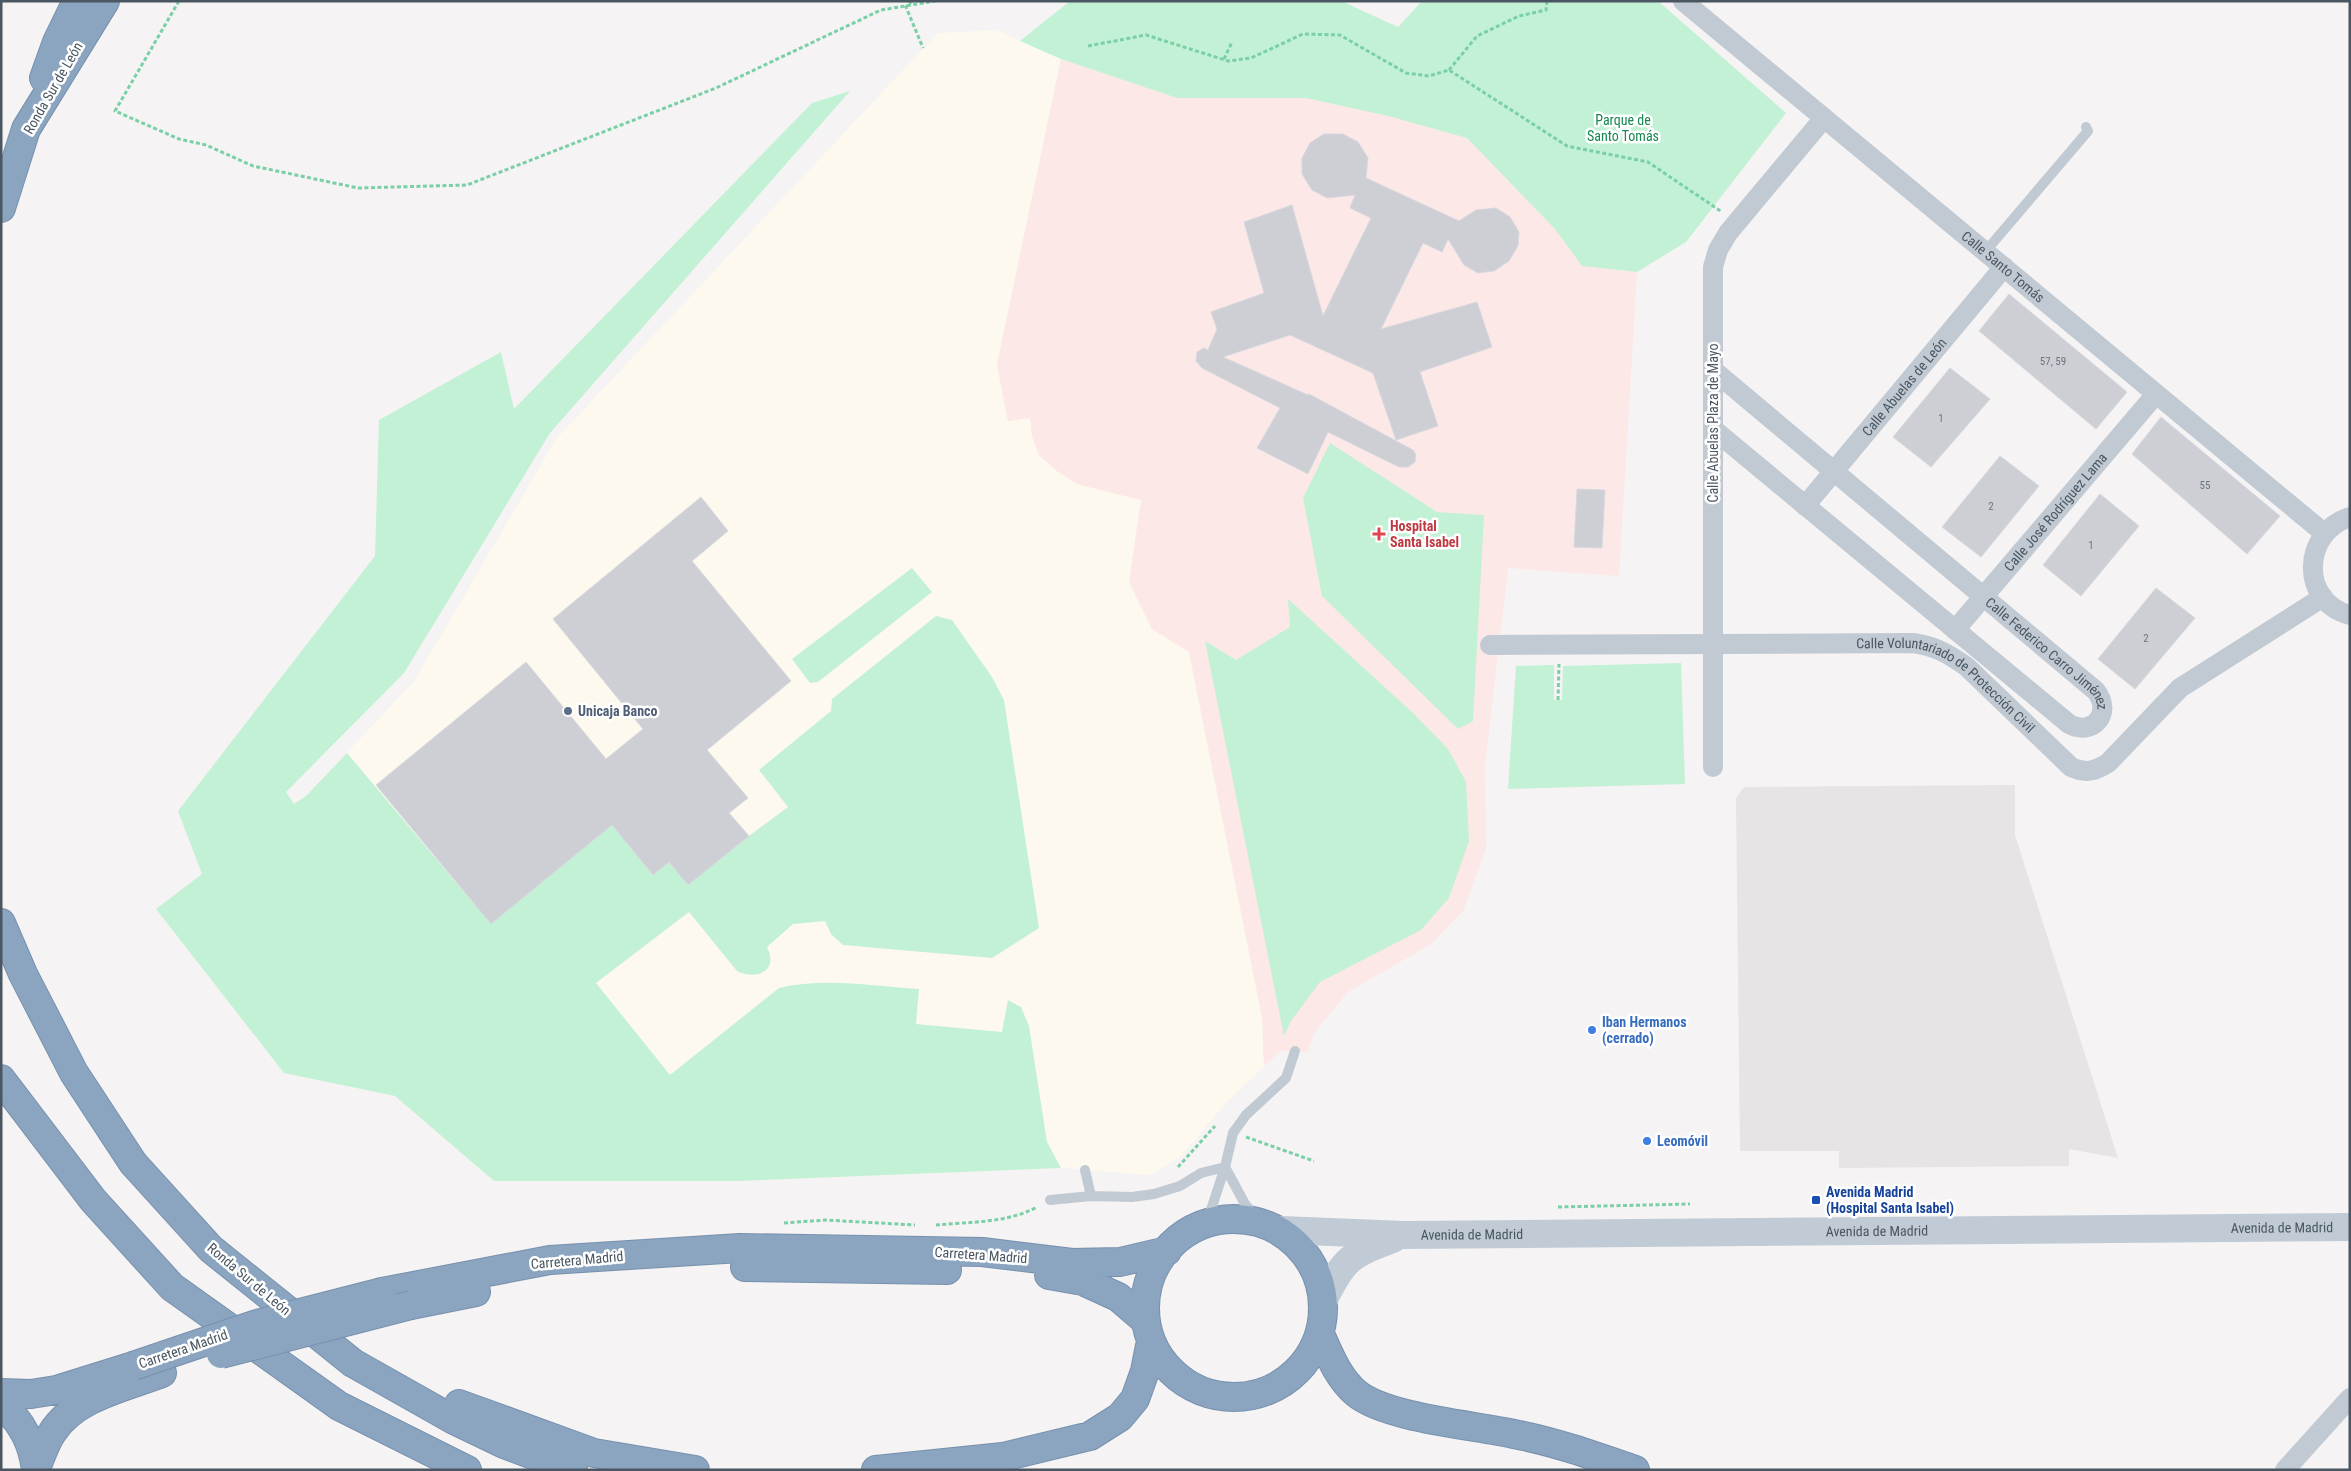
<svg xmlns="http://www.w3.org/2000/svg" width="2351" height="1471" font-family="'Roboto Condensed',sans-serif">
	<rect width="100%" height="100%" fill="#f5f3f3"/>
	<path fill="#fdf9ef" d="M996 30 1061 59 997 365 1008 421 1031 417 1032 437 1039 455 1057 471 1077 484 1142 500 1129 582 1152 629 1189 652 1262 1017 1264 1066 1224 1105 1181 1156 1150 1175 1061 1168 737 1181H494L395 1096 284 1073 156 909 306 796 415 680 556 439 938 33Z"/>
	<path fill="#e6e4e5" d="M2015 785V835L2118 1158 2069 1149V1166L1839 1168V1151H1740L1736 798 1744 787Z"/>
	<path fill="#fce8e6" d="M1061 59 1177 98H1306L1388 116 1467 138 1555 229 1582 266 1637 272 1619 576 1508 568 1485 764 1486 848 1463 911 1431 944 1348 992 1314 1033 1308 1052 1280 1051 1264 1066 1262 1017 1189 652 1152 629 1129 582 1141 500 1077 484 1057 471 1039 455 1032 436 1030 418 1008 421 997 365Z"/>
	<path fill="#c3f1d5" d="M1070 1H1341L1398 27 1422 1H1658L1786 113 1686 242 1637 272 1582 266 1555 229 1467 138 1388 116 1306 98H1177L1061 59 1020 41Z
		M850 91 550 433 404 673 286 792 294 804 306 796 347 753 491 924 612 825 653 875 669 862 688 885 749 836 788 807 759 770 831 711 832 699 936 616 952 620 992 677 1004 700 1039 928 992 958 843 945 831 934 825 921 793 924 767 947C779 970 757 981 737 971L689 912 596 983 670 1075 779 988C824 977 873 986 919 989L916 1024 1002 1032 1008 1000 1021 1007 1029 1026 1047 1142 1061 1168 737 1181H494L395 1096 284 1073 156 909 202 874 178 811 375 556 379 420 501 352 514 409 812 103Z
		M1330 443 1437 512 1484 515 1473 721 1458 729 1322 596 1303 498Z
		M912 568 932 592 818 682 810 683 792 659Z
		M1288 599 1413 713 1448 749 1466 782 1469 841 1449 898 1421 930 1320 982 1291 1021 1284 1036 1205 641 1236 660 1290 627Z
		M1681 663 1685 784 1508 789 1516 666 1554 665V700H1562L1563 666Z"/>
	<path fill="#cdcfd5" stroke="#d7d9de" d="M1324 134H1343L1358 142 1368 158 1366 178 1459 221 1476 210 1496 208 1510 217 1519 232 1518 246 1509 261 1494 271 1478 273 1464 265 1448 239 1442 252 1423 243 1381 329 1477 302 1492 347 1420 372 1438 426 1396 440 1373 373 1290 335 1223 357 1308 395 1309 394 1413 450 1416 455 1415 462 1408 467H1399L1328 432 1308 474 1257 448 1280 408 1202 368 1196 361 1197 352 1204 348 1208 350 1217 329 1211 312 1264 293 1244 222 1292 205 1323 316 1371 218 1350 208 1355 195 1327 198 1312 190 1302 174V158L1310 143Z
		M2009 294 2127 392 2096 429 1979 331Z
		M1950 368 1990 399 1931 467 1893 437Z
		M2161 417 2280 516 2247 554 2132 454Z
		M2000 456 2039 486 1981 557 1942 527Z
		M1577 489 1605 490 1602 548 1574 547Z
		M2100 494 2139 526 2081 596 2043 565Z
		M701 497 728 531 692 561 791 681 707 750 748 798 729 813 749 836 688 885 669 862 653 875 612 825 491 924 376 785 526 662 606 759 643 729 553 619Z
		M2156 588 2195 618 2135 689 2098 659Z"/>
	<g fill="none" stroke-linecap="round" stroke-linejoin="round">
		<g stroke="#7690ad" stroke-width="30">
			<path id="highway" d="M44 78 57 42 77 1
				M1 208 26 129 105 1
				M1 923 23 974 74 1073 133 1163 211 1249 353 1363 454 1420 504 1444 573 1470
				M1 1079 93 1200 172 1287 339 1406 467 1470
				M1145 1308a89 89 0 1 1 178 0a89 89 0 1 1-178 0Z
				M745 1267 947 1270
				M1049 1275 1083 1281 1118 1297 1145 1320
				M382 1292 550 1260 740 1248 982 1252 1072 1263 1120 1262 1167 1251
				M411 1305 476 1292
				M1320 1334C1329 1354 1338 1378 1356 1393 1386 1418 1474 1425 1514 1434 1556 1442 1595 1456 1635 1470
				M1 1393 31 1394 56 1390 133 1366
				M459 1404 594 1453 695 1470
				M1 1405C22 1420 33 1445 36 1470
				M36 1468C41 1457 45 1443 52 1433 74 1397 126 1387 162 1373
				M876 1470 1003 1457 1090 1436 1120 1417 1135 1399 1145 1371 1151 1341"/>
		</g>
		<path stroke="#7ad0a6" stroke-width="3" stroke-dasharray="4 2.5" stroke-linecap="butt" d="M179 1 115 111 179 139 206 145 253 166 358 188 467 185 716 88 881 10 935 1
			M912 1 906 7 923 48
			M1088 46 1146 35 1228 61 1251 58 1303 34 1340 35 1406 73 1429 76 1449 70 1567 146 1648 162 1722 212
			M1224 59 1232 42
			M1449 70 1477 36 1519 16 1546 10 1547 1
			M1558 700 1559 664
			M1246 1137 1314 1161
			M1178 1167 1215 1126
			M1558 1207 1690 1204
			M784 1223 826 1220 915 1225
			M936 1225C968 1222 1008 1223 1037 1207"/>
		<path stroke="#c1cad2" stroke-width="10" d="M1985 252 2088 131 2086 127
			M1225 1167 1245 1204 1260 1221
			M1085 1170 1091 1196
			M1050 1200 1091 1196 1132 1197 1154 1194 1180 1186 1201 1173 1225 1167
			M1206 1225 1225 1167 1233 1133 1246 1115 1286 1078 1295 1051"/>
		<g stroke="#c1cad2" stroke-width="20">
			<path id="s1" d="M1683 1 2324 533"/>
			<path id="s2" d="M1713 370 2096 691C2113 713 2093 737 2069 724L1713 429"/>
			<path id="s3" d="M1805 506 2004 267"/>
			<path d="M2350 517C2302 532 2299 602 2350 615"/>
			<path id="s4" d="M1955 630 2156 394"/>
			<path id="s5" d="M1490 645 1913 643C1935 646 1949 654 1967 667L2071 767C2086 774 2095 771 2108 763L2180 688 2323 597"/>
			<path d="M1713 767V267L1718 250 1728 233 1824 118"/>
			<path d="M2285 1470 2350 1398"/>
		</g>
		<g stroke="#c1cbd6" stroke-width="28">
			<path id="s6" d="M1281 1230 1404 1235 2350 1227"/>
			<path d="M1323 1301C1346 1257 1348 1256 1393 1239"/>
		</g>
		<use href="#highway" stroke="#8ba5c1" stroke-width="28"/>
		<g stroke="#7690ad" stroke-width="30" stroke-linecap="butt">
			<path id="highway-bridge" d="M221 1354 411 1305
				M133 1366 257 1324 382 1292"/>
		</g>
		<use href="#highway-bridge" stroke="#8ba5c1" stroke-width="28"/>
	</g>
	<path fill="#e0444e" stroke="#fff" stroke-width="2" d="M1376.5 526.5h5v5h5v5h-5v5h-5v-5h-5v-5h5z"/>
	<circle fill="#5c6f8a" stroke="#fff" stroke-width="2" cx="568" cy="711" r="5"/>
	<g fill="#3f7fe0" stroke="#fff" stroke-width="2">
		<circle cx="1592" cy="1030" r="5"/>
		<circle cx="1647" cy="1141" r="5"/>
	</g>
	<rect fill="#1a4fb4" stroke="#fff" stroke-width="2" x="1811" y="1195" width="10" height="10" rx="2.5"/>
	<g text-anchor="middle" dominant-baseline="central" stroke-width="5" stroke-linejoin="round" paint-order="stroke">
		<g font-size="11" fill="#6b747e">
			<text x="2053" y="361">57, 59</text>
			<text x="1941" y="418">1</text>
			<text x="2205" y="485">55</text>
			<text x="1991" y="506">2</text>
			<text x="2091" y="545">1</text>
			<text x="2146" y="638">2</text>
		</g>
		<g font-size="14" fill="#4a5661" stroke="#fff">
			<text transform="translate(53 88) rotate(-60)">Ronda Sur de León</text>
			<text stroke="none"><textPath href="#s1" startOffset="416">Calle Santo Tomás</textPath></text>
			<text stroke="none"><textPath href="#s3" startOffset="155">Calle Abuelas de León</textPath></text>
			<text transform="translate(1713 423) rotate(-90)">Calle Abuelas Plaza de Mayo</text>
			<text stroke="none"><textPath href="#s4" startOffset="155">Calle José Rodríguez Lama</textPath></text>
			<text stroke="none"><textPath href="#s2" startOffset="439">Calle Federico Carro Jiménez</textPath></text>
			<text stroke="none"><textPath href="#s5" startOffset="470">Calle Voluntariado de Protección Civil</textPath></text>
			<text stroke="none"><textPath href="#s6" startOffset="1001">Avenida de Madrid</textPath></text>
			<text stroke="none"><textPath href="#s6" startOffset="596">Avenida de Madrid</textPath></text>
			<text stroke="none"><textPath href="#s6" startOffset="191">Avenida de Madrid</textPath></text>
			<text transform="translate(981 1255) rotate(4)">Carretera Madrid</text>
			<text transform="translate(577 1260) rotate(-5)">Carretera Madrid</text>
			<text transform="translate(249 1279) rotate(40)">Ronda Sur de León</text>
			<text transform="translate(183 1349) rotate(-19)">Carretera Madrid</text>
		</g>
		<g font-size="14" fill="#17864f" stroke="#fff">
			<text x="1623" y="120">Parque de<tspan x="1623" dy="16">Santo Tomás</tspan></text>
		</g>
		<g font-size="14" font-weight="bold" fill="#be3a42" stroke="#fff" text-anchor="start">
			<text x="1390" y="526">Hospital<tspan x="1390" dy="16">Santa Isabel</tspan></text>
		</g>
		<g font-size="14" font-weight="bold" fill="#4e5e75" stroke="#fff" text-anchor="start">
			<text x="578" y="711">Unicaja Banco</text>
		</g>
		<g font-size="14" font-weight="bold" fill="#366cbe" stroke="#fff" text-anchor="start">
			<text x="1602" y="1022">Iban Hermanos<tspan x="1602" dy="16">(cerrado)</tspan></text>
			<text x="1657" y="1141">Leomóvil</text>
		</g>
		<g font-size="14" font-weight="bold" fill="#164399" stroke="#fff" text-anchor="start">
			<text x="1826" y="1192">Avenida Madrid<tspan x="1826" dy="16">(Hospital Santa Isabel)</tspan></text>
		</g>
	</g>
	<rect width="2351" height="1471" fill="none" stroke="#4a5661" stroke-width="5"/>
</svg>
